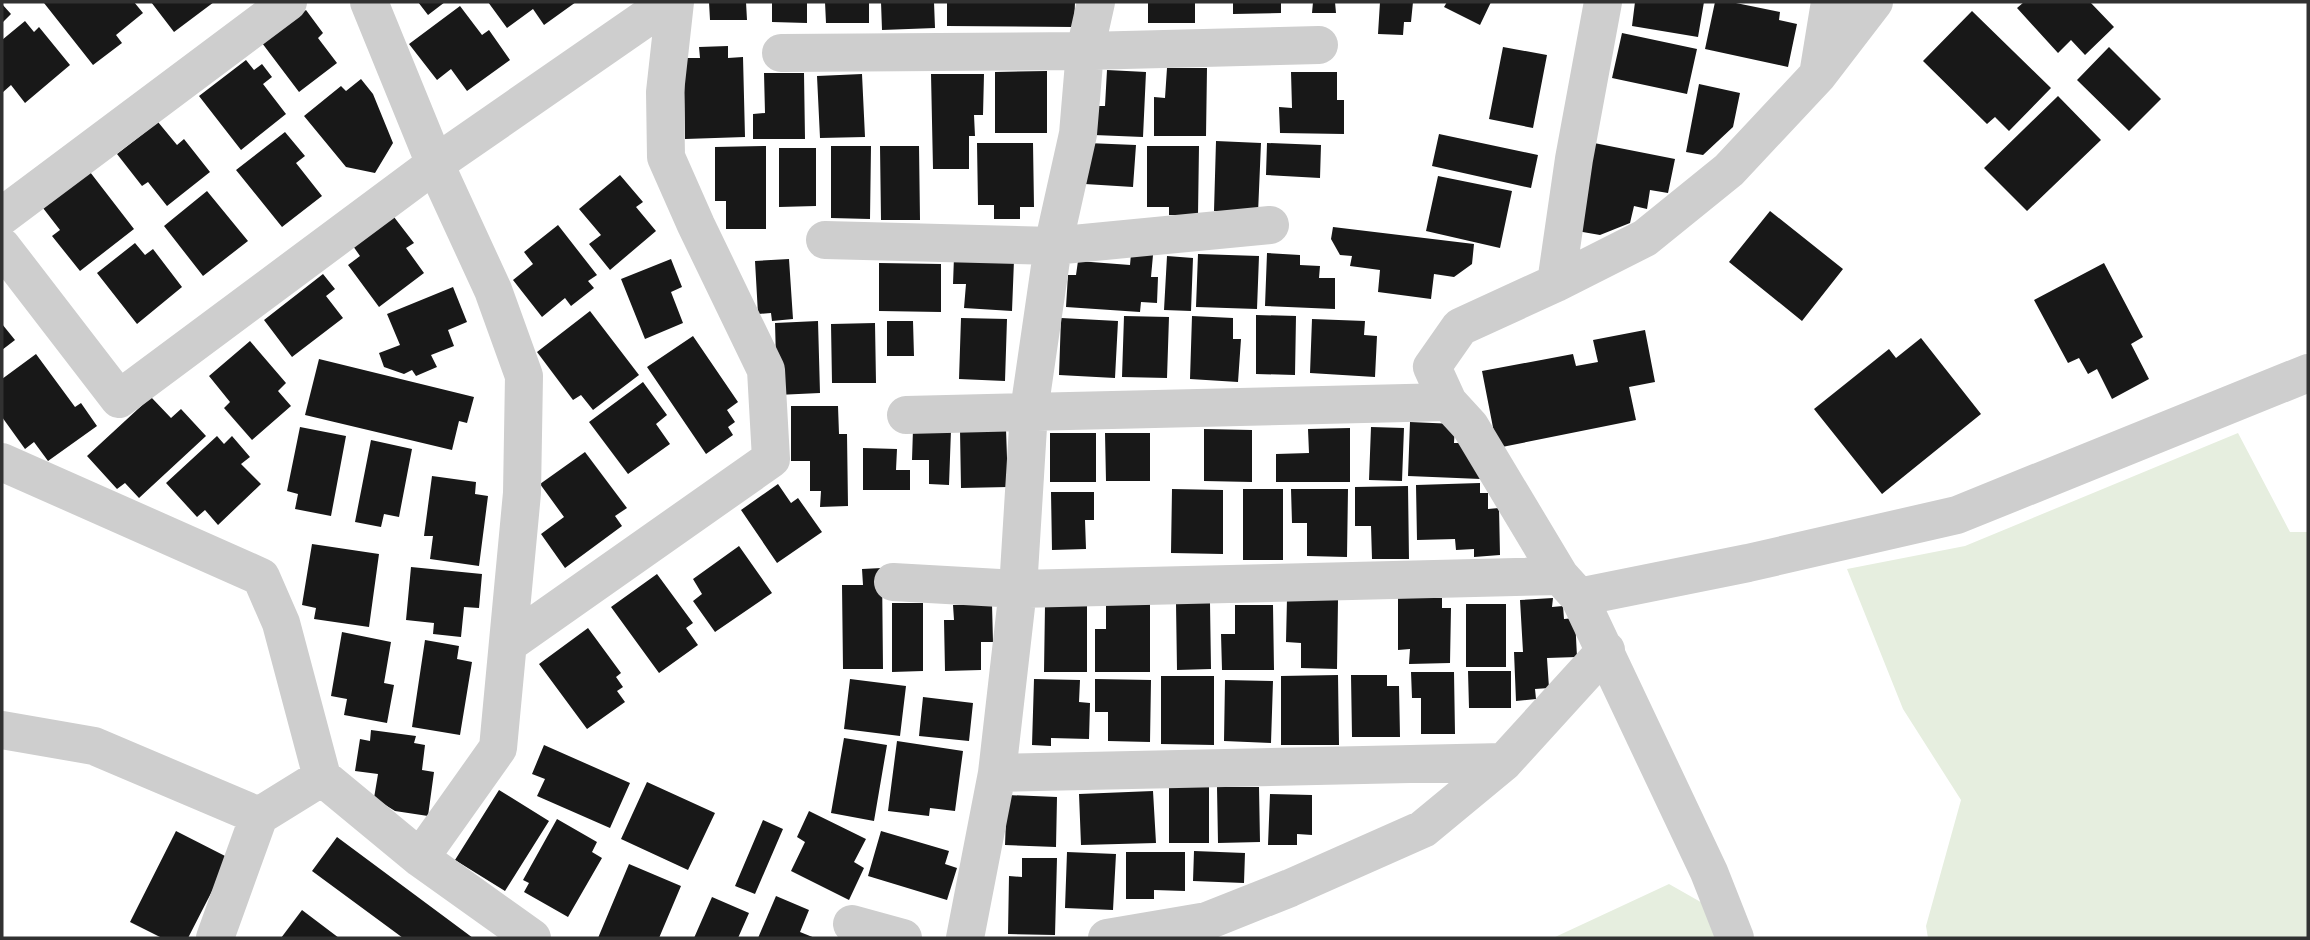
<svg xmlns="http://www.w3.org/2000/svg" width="2310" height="940" font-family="'PT Sans Narrow',sans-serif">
	<rect width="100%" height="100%" fill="#fff"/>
	<path fill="#e6eedf" d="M2238 433 2290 532H2308V938H1928L1926 926 1961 800 1903 709 1847 569 1965 546Z
		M1669 884 1720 913 1756 938H1553Z"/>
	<path fill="#181818" d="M46 2H134L143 13 116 35 122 43 93 65 44 3Z
		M151 2H214L174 32Z
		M418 2H445L428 15Z
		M488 2H576L544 25 533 9 507 28Z
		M709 2H746L747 20H710Z
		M772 2H807V23L772 22Z
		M825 2H869V23H826Z
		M881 2H934L935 28 882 30Z
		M947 2H1075L1074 27 947 26Z
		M1148 2H1195V23H1148Z
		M1233 2H1281V13L1233 14Z
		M1313 2H1335L1336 13H1312Z
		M1380 2H1413L1411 22H1404L1403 35 1378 34Z
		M1447 2H1491L1480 25 1444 7Z
		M1635 2H1704L1698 37 1632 26Z
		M1715 2H1731L1780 12 1779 20 1797 24 1788 67 1705 49Z
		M2024 2H2090L2114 27 2085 55 2071 40 2058 53 2017 8Z
		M2 4 11 14 2 23Z
		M460 6 482 35 489 30 510 60 467 91 451 69 437 80 409 44Z
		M306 10 323 33 318 38 337 63 299 92 262 43Z
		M1972 11 2051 88 2009 131 1995 117 1987 124 1923 61Z
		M25 21 34 32 39 27 70 65 25 103 11 85 2 93V40Z
		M1622 33 1697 49 1687 94 1612 78Z
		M728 46V58L743 57 745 137 685 139 684 58H700L699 47Z
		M1503 47 1547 55 1533 128 1489 119Z
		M2109 47 2161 99 2129 131 2077 80Z
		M246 60 254 70 262 64 272 77 263 84 286 114 241 150 199 96Z
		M1167 68H1207L1206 136H1154V97L1165 98Z
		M1107 70 1146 72 1143 137 1094 135 1096 106H1105Z
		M1047 71V133H995V72Z
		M1291 72H1337V100H1344V134L1280 133 1279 107 1292 108Z
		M764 73H804L805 139H753V114L765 113Z
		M862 74 865 137 820 138 817 76Z
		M931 74H984L983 115H974L975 136H969V169H933Z
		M361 79 373 94 393 143 375 173 346 167 304 116 341 86 346 91Z
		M1699 84 1740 93 1733 127 1703 155 1686 152Z
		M2058 96 2101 140 2027 211 1984 168Z
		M158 122 177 145 184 139 210 172 167 206 148 182 142 186 117 154Z
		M285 132 305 156 296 163 322 196 282 227 236 170Z
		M1439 134 1538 155 1531 188 1432 166Z
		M1216 141 1261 143 1258 213 1214 211Z
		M977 143H1033L1034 207H1020V219H994V205H978Z
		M1087 143 1136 145 1133 187 1085 184Z
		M1267 143 1321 145 1320 178 1266 175Z
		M1594 143 1675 159 1668 193 1650 190 1647 209 1634 206 1630 223 1600 235 1577 231Z
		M766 146V229H726V201H715V147Z
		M831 146H871L870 219 831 218Z
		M880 146H919L920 220H881Z
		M1147 146H1199L1198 215H1169V207H1147Z
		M779 148H816V206L779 207Z
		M90 172 134 229 80 271 52 236 60 230 43 208Z
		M620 175 643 202 636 207 656 231 610 270 589 244 601 235 579 209Z
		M1438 176 1512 191 1500 248 1426 231Z
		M207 191 248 241 203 276 164 226Z
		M1770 211 1843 269 1802 321 1729 262Z
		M394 217 414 243 406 248 424 273 379 307 348 265 360 256 353 246Z
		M558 225 597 275 588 281 594 288 571 306 565 298 542 317 513 280 533 264 524 252Z
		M1333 227 1474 244 1472 264 1454 277 1434 274 1431 299 1378 292 1380 270 1350 266 1352 256 1340 255 1331 239Z
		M135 243 145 255 153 249 182 287 137 324 97 273Z
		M1267 253 1300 255V265L1320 266 1319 278H1335V309L1265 306Z
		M1131 254 1153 255 1151 277H1158L1157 303 1141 302 1140 312 1066 307 1068 275H1076L1078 261 1130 265Z
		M1198 254 1259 256 1257 309 1196 307Z
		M1167 256 1193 258 1191 311 1164 310Z
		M954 257 1014 260 1012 311 964 308 966 284H953Z
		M671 259 682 287 671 292 683 323 645 339 621 279Z
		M789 259 793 319 772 321 771 313 758 314 755 261Z
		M879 263 941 264V312L879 311Z
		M2104 263 2143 337 2131 344 2149 379 2112 399 2097 369 2088 374 2079 358 2068 363 2034 300Z
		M323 274 335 289 326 296 343 318 292 357 264 320Z
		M453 287 467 322 448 330 454 346 431 355 437 367 416 376 412 370 404 374 384 367 379 353 400 345 387 314Z
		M590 311 639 375 593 410 581 395 573 400 537 352Z
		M1256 315 1296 316 1295 375 1256 374Z
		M1124 316 1169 317 1167 378 1122 377Z
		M1192 316 1233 318V339H1241L1238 382 1190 379Z
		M961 318 1007 319 1005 381 959 379Z
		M1061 318 1118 321 1115 378 1059 375Z
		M1312 319 1365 321 1364 335 1377 336 1375 377 1310 373Z
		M818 321 820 393 777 395 775 323Z
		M887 321H913L914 356H887Z
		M875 323 876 383H832L831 324Z
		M2 324 15 340 2 350Z
		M1645 330 1655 382 1629 387 1636 420 1497 448 1482 371 1573 354 1576 366 1598 362 1593 340Z
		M693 336 738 402 727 410 735 422 728 427 733 435 706 454 647 367Z
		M1921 338 1981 414 1882 494 1814 409 1889 349 1896 358Z
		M250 341 286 383 278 391 291 406 252 440 224 408 230 402 209 376Z
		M36 354 75 407 81 403 97 426 48 461 34 442 25 449 2 417V379Z
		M319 359 474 397 467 423 459 421 452 450 305 415Z
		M643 382 667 415 656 424 670 444 628 474 589 422Z
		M151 397 171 418 181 409 206 436 139 498 125 483 117 489 87 456Z
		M791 406H838L839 434H847L848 506 820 507 821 491H810V461H791Z
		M1410 422 1455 424 1454 443H1464L1481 479 1408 476Z
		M300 427 346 436 331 516 295 509 298 494 287 491Z
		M1371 427 1404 428 1402 481 1369 480Z
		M1350 428V482H1276V454L1309 453 1308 429Z
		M913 429 951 430 949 485 929 484V460H912Z
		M1006 429 1008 487 961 488 960 430Z
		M1204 429 1252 430V482L1204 481Z
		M1050 433H1096V482H1050Z
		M1105 433H1150V481H1106Z
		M217 436 224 444 232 436 250 457 241 464 261 484 218 525 205 510 197 517 166 483Z
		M371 440 412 449 399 517 384 514 381 527 355 522Z
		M863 448 897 449 896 470H910V490H863Z
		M585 452 627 508 615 516 622 526 565 568 541 534 564 517 540 484Z
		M432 476 476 482 475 494 488 496 479 566 430 559 433 536H424Z
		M1480 483V493H1488V509L1499 508 1500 555 1474 557V549L1456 550 1455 539 1417 540 1416 485Z
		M778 484 791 503 798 498 822 532 777 563 741 510Z
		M1408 486 1409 559H1372L1371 526H1355V487Z
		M1172 489 1223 490V554L1171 553Z
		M1243 489H1283V560H1243Z
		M1291 489H1348L1347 557 1307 556V523H1292Z
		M1051 492H1094V520H1085L1086 549 1052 550Z
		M312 544 379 554 369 627 314 619 316 608 302 605Z
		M739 546 772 593 715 632 693 601 702 594 693 579Z
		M411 567 482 574 479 608 464 607 461 637 433 634 434 623 406 620Z
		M882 568 883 669H843L842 585H863L862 569Z
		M657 574 693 623 686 628 698 645 659 673 611 607Z
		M1287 598 1338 600 1337 669 1301 668V643L1286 642Z
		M1398 598H1442V608H1451L1450 663 1409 664 1410 649 1398 650Z
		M1553 598 1552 607 1563 606 1564 619 1575 618 1577 657 1547 658 1549 688 1535 689 1536 699 1516 701 1514 652H1523L1520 600Z
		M892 603H923V671L892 672Z
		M1176 603H1210L1211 669 1177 670Z
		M992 604 993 642H981V670L945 671 944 620H954L953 605Z
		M1150 604V672H1095V629H1106V605Z
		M1466 604H1506V667H1466Z
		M1045 605 1087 606V672H1044Z
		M1235 605H1273L1274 670H1222L1221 634H1235Z
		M588 628 621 673 616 677 623 687 617 691 625 702 587 729 539 664Z
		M342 632 391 642 384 683 394 685 387 723 344 715 347 699 331 696Z
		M425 640 459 646 457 659 472 662 460 735 412 727Z
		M1468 671H1511V708H1469Z
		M1411 672H1454L1455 734H1421V698H1412Z
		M1338 675 1339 745H1281V676Z
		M1351 675H1387V686H1399L1400 737H1352Z
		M1161 676H1214V745L1161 744Z
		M850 679 906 686 900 736 844 729Z
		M1034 679 1080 680 1079 702 1090 703 1089 739 1051 738V746L1032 745Z
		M1095 679 1151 680 1150 742 1108 741V712H1095Z
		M1225 680 1273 681 1271 743 1224 741Z
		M923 697 973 703 969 741 919 736Z
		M371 730 416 736 414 743 425 745 422 770 434 772 428 816 395 811 374 798 378 774 355 771 360 739 370 741Z
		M844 738 887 745 874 821 831 813Z
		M897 741 963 751 955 811 930 808 929 816 888 811Z
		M544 745 630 783 610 828 537 796 545 779 532 774Z
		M647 782 715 813 688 870 621 839Z
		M1169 787H1209V843H1169Z
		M1217 787H1259L1260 842 1218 843Z
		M499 790 549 821 505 891 455 860Z
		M1153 791 1156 843 1081 845 1079 794Z
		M1270 794 1312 795V835L1297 834V845H1268Z
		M1007 795 1057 797 1056 847 1005 845Z
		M809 811 866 839 854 862 864 868 849 900 791 871 805 842 797 837Z
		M557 819 597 842 592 852 602 858 568 917 524 892 529 883 523 880Z
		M763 820 783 829 755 894 735 886Z
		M176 831 229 858 188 938H162L130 922Z
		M881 831 949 851 945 864 957 868 947 900 868 876Z
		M337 837 473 938H403L312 871Z
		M1194 851 1245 853 1244 883 1193 881Z
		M1067 852 1116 854 1113 910 1065 908Z
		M1126 852H1185V891L1154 890V899H1126Z
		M1022 858H1057L1055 935 1008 934 1009 876 1022 877Z
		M629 864 681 886 659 938H598Z
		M776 896 809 910 800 932 815 938H758Z
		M712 897 749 913 738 938H694Z
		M302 910 339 938H281Z"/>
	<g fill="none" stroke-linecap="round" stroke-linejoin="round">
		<path stroke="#cecece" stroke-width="38" d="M369 2 435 164 493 290 524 376 522 493 498 748 420 858
			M781 53 1085 51 1319 45
			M1819 69 1830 2
			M2 216 288 2
			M825 240 1053 246 1270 225
			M2 247 119 399 435 164 669 2
			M1556 283 1574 159 1603 2
			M906 415 1448 402
			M2 462 261 577 281 623 322 777 420 858 532 938
			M893 582 1018 589 1560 576
			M1579 597 1748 563 1957 515 2308 373
			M508 644 771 459 766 370 696 225 666 157 665 92 675 2
			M2 730 94 746 259 816 322 777
			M997 773 1504 762
			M852 924 903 938
			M215 938 259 816
			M965 938 997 773 1018 589 1029 411 1053 246 1078 134 1085 51 1096 2
			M1107 938 1207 921 1290 888 1423 829 1504 762 1606 650
			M1735 938 1709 872 1579 597 1560 576 1470 426 1448 402 1432 367 1460 327 1556 283 1645 238 1729 170 1818 75 1874 2"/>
	</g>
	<rect width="2310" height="940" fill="none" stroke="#313131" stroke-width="7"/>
</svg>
